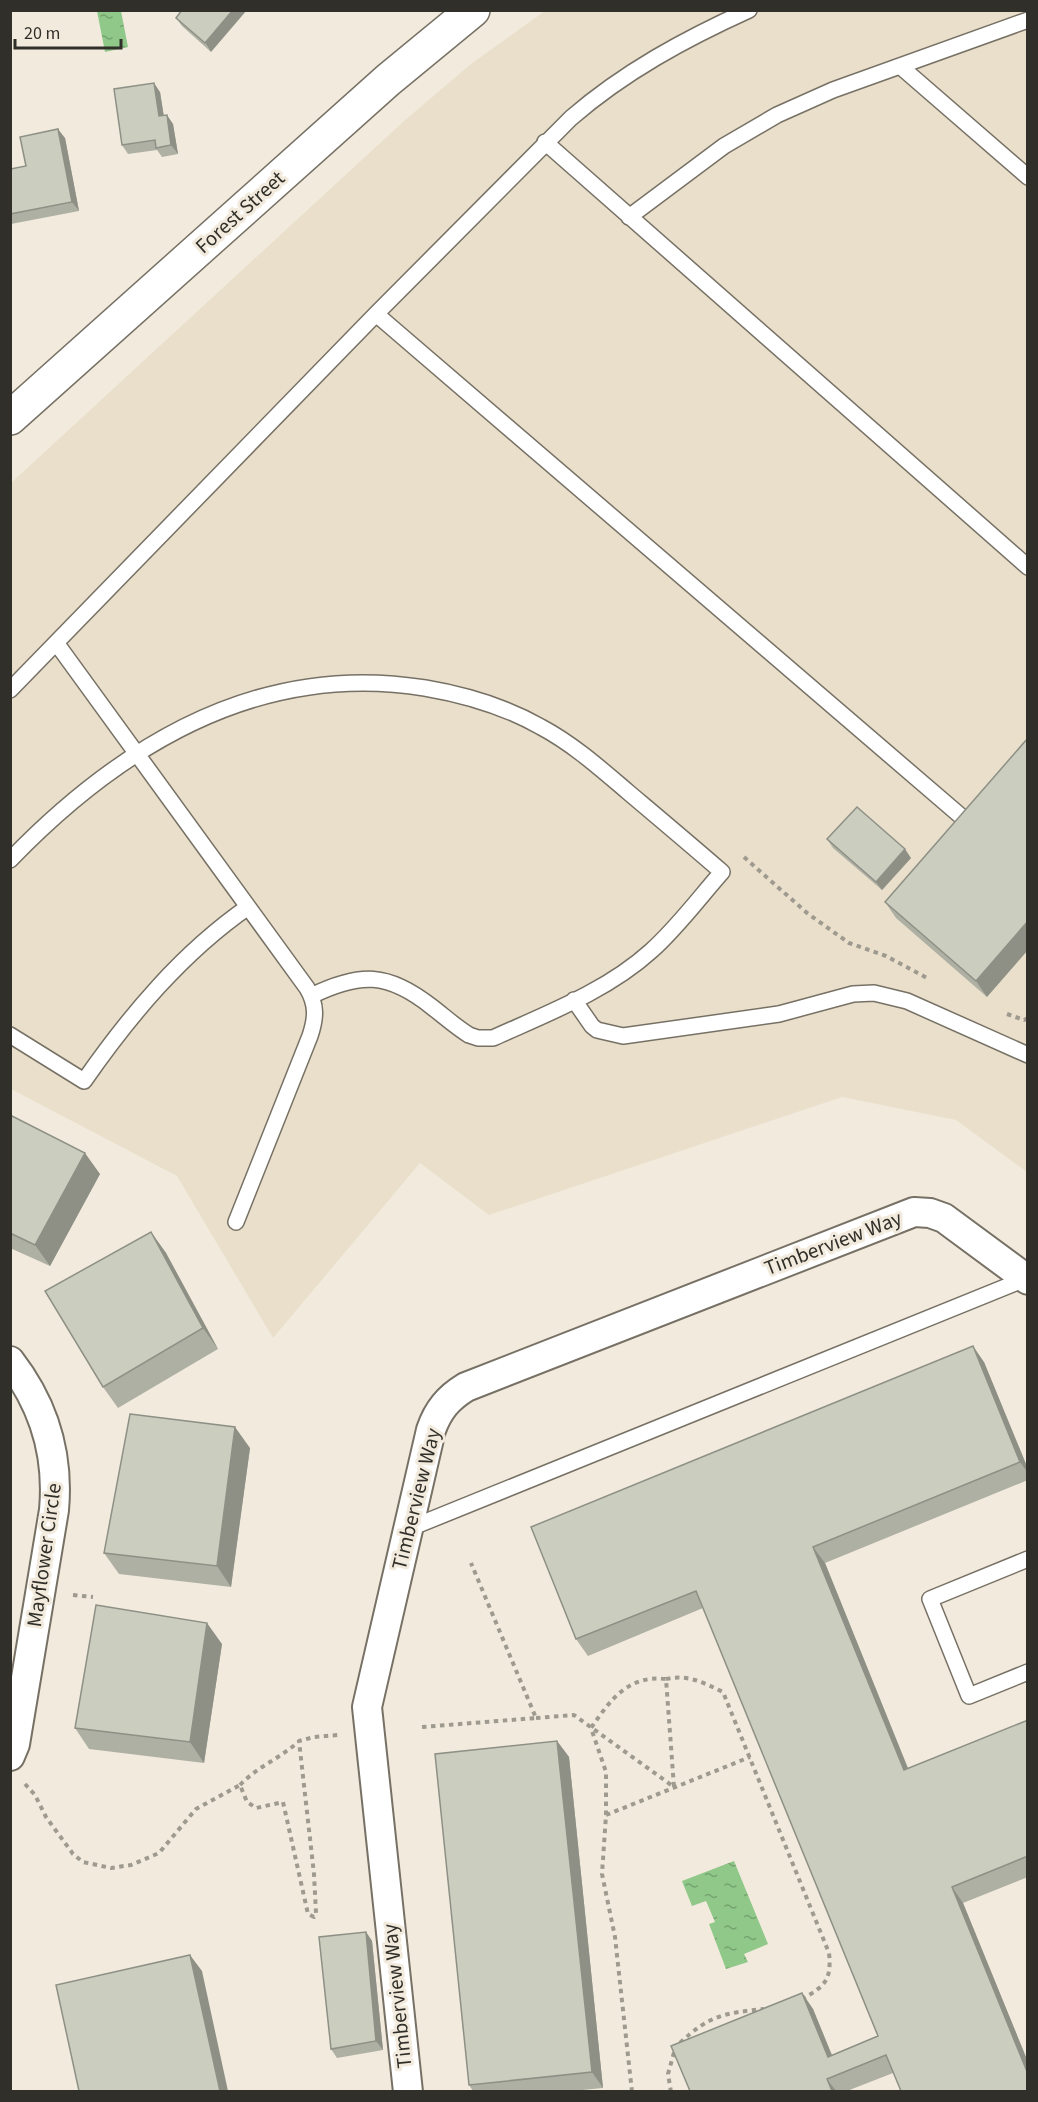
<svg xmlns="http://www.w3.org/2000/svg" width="1038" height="2102" font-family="'Source Sans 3',sans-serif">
	<defs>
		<pattern id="water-ripples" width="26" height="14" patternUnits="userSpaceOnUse" patternTransform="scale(1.5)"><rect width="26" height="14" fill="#8fc888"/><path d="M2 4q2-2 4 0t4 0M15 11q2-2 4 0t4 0" fill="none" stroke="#75a36f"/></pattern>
	</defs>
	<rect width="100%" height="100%" fill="#f2ebdd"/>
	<path fill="#e9dfcb" d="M545 11H1027V1172L956 1120 842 1097 489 1215 420 1163 273 1338 177 1176 11 1089V483L404 121 471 64Z"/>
	<path fill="url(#water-ripples)" d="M97 11H121L128 47 105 52Z
		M734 1861 768 1944 744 1954 748 1962 726 1969 709 1924 715 1922 706 1901 692 1906 682 1881Z"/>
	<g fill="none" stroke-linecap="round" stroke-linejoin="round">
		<g stroke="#777165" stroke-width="18">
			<path id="lane" d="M900 66 1028 177
				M545 142 1028 567
				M629 217 724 146 777 115 833 90 1028 20
				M376 314 963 818
				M57 644 307 988C317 1005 316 1018 310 1036L236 1222
				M10 690 376 314 571 118C624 72 685 39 749 10
				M10 860C121 745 260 661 425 688 466 695 506 707 541 727 573 744 601 769 628 792 660 819 691 845 722 872 699 898 677 928 651 951 607 991 546 1014 493 1038H478L469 1035C456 1027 445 1017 432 1007 388 972 360 972 311 996
				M574 1000 592 1026 597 1030 623 1036 779 1014 853 994 874 993 907 1001 1028 1055
				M10 1035 84 1081C130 1015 182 953 248 907
				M408 1529 1025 1279
				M1028 1559 930 1599 969 1696 1028 1672"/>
		</g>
		<g stroke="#777165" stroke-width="32">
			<path id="street" d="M10 1361C44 1405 59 1455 54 1510L15 1744 10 1756
				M408 2092 367 1707 431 1430C438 1410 448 1398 466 1387L914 1212 930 1213 944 1218 1028 1280"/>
		</g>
		<g stroke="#777165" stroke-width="36">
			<path id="secondary" d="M10 418 388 80 473 10"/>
		</g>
		<path stroke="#9e9a8f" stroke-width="4" stroke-dasharray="4.5 4.5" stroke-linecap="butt" d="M744 857 807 913 849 943 886 956 929 979
			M1007 1014 1024 1020 1028 1018
			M73 1595 93 1597
			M666 1679C688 1674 704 1683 723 1692L829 1953C832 1981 824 1987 800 2000
			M536 1718 574 1715 674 1787 666 1679C628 1675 611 1699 591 1728L606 1772V1815L602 1874 615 1937 632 2092
			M422 1727 536 1718 471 1563
			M25 1784 35 1795 46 1817 73 1854 83 1862 111 1868 131 1865 159 1853 196 1809 240 1785 247 1802 256 1808 283 1802 308 1914 314 1917 316 1913 314 1874 299 1741 314 1737 338 1735
			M240 1785C257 1767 279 1759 298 1742
			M606 1815 750 1757
			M680 2043C709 2015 725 2013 764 2009
			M671 2092 668 2074 675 2049"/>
		<use href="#lane" stroke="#fff" stroke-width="15"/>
		<use href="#street" stroke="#fff" stroke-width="28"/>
		<use href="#secondary" stroke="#fff" stroke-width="33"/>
	</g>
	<path fill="#afb0a4" d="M182 10 211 52 182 26 176 18Z
		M160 92 164 116 173 124 178 154 162 157 157 150 128 154 122 145Z
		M65 138 79 211 11 224 10 169 26 166Z
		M1028 738 987 997 896 918 885 902Z
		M827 839 911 858 882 890 833 848Z
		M10 1115 100 1174 50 1266 10 1248Z
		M151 1232 166 1253 218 1349 118 1408 103 1387Z
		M984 1362 1028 1469V1480L825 1563 908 1768 1028 1720V1877L963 1903 1028 2062V2091L893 2073 847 2091H690L802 1993 813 2009 832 2055 878 2036 703 1608 588 1656 576 1639Z
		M250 1448 231 1587 119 1574 104 1553Z
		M222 1644 204 1763 89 1749 75 1728Z
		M557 1741 569 1757 603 2088 572 2091H473L469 2085Z
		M366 1932 372 1941 383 2050 337 2058 331 2049Z"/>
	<path fill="#8e9086" d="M233 10H247L211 52 205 43Z
		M154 83 160 92 165 125 159 116Z
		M167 115 173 124 178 154 171 145Z
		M58 129 65 138 79 211 72 202Z
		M905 849 911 858 882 890 876 882Z
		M1028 921V950L987 997 976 981Z
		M85 1153 100 1174 50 1266 35 1245Z
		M151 1232 166 1253 218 1349 203 1328Z
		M973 1346 984 1362 1028 1469V1473L1020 1462Z
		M235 1427 250 1448 231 1587 217 1566Z
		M813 1547 825 1563 915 1786 904 1770Z
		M207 1623 222 1644 204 1763 190 1742Z
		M557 1741 569 1757 603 2088 592 2072Z
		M952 1887 963 1903 1028 2062V2074Z
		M366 1932 372 1941 383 2050 376 2041Z
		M190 1955 202 1971 228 2091H220Z
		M802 1993 813 2009 839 2073 828 2057Z
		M827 2079 836 2091H832Z"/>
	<path fill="#cbcdbf" stroke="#8e9086" stroke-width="1.5" d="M182 10H233L205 43 176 18Z
		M154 83 159 116 167 115 171 145 156 148 155 140 122 145 114 89Z
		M58 129 72 202 10 214V169L26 166 20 137Z
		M1028 738V921L976 981 885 902Z
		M857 807 905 849 876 882 827 839Z
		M10 1115 85 1153 35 1245 10 1233Z
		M151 1232 203 1328 103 1387 45 1291Z
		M973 1346 1020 1462 813 1547 904 1770 1028 1720V1856L952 1887 1028 2074V2091H901L886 2055 827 2079 832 2091H690L671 2046 802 1993 828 2057 878 2036 696 1591 576 1639 531 1527Z
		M130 1414 235 1427 217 1566 104 1553Z
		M96 1605 207 1623 190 1742 75 1728Z
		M557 1741 592 2072 469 2085 435 1754Z
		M366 1932 376 2041 331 2049 319 1937Z
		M190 1955 220 2091H79L56 1985Z"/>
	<g text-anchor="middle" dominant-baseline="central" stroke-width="6" stroke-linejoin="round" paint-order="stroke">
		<g font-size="21" fill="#312f29" stroke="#f2ebdd">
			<text transform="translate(240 212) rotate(-42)">Forest Street</text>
			<text transform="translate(833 1243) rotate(-21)">Timberview Way</text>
			<text transform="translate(416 1499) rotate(-76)">Timberview Way</text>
			<text transform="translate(44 1555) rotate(-82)">Mayflower Circle</text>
			<text transform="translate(397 1996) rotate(-96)">Timberview Way</text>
		</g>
	</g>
	<rect width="1038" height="2102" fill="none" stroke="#312f29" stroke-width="24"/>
	<path d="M15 39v9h106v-9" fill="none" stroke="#312f29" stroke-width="3"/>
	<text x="24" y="39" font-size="18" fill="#312f29" stroke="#f2ebdd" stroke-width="4.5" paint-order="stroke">20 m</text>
</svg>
